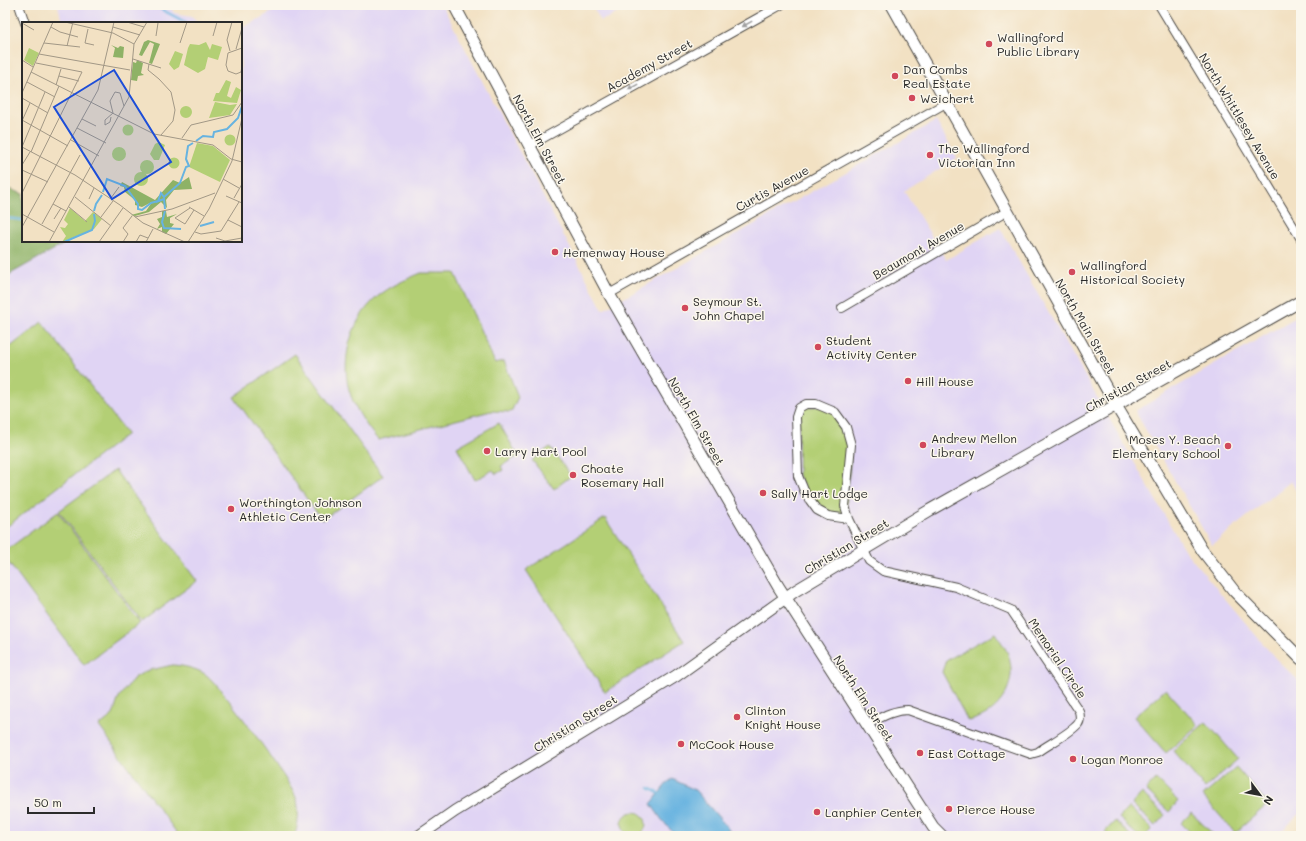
<svg xmlns="http://www.w3.org/2000/svg" width="1306" height="841" font-family="Mali,sans-serif">
	<rect width="100%" height="100%" fill="#fbf7ec"/>
	<filter id="ink" filterUnits="userSpaceOnUse"><feTurbulence type="fractalNoise" baseFrequency=".025" numOctaves="2"/><feDisplacementMap in="SourceGraphic" scale="8" xChannelSelector="R" yChannelSelector="G"/><feConvolveMatrix kernelMatrix="1 2 1 2 8 2 1 2 1" color-interpolation-filters="sRGB"/></filter>
	<filter id="wash" filterUnits="userSpaceOnUse"><feTurbulence type="fractalNoise" baseFrequency=".012" numOctaves="4" result="noise"/><feDisplacementMap in="SourceGraphic" scale="16" xChannelSelector="R" yChannelSelector="G"/><feGaussianBlur stdDeviation="0.9" result="paint"/><feColorMatrix in="noise" values="0 0 0 0 0 0 0 0 0 0 0 0 0 0 0 0 0 1.4 0 .05"/><feComposite in="paint" operator="in"/></filter>
	<g filter="url(#wash)">
		<rect width="100%" height="100%" fill="#f2e1c3"/>
		<path fill="#e0d4f4" d="M58 5H169L174 13 192 16 198 23H62Z
			M284 5H442L603 310 936 121 957 158 904 191 946 260 1000 228 1185 551 1275 658 1301 683V813L1276 836H5V276L69 241H241V29Z
			M592 5H634L601 21Z
			M1298 316 1301 321V500L1291 481 1212 545 1135 411Z"/>
		<path fill="#b3cf75" stroke="#6f7d50" d="M421 273H455L495 363 504 361 518 397 511 412 491 411 378 440C367 427 357 412 351 396 339 364 350 321 376 298 390 286 405 280 421 273Z
			M42 322 127 434 5 528V351Z
			M295 354 383 476 322 520 234 397Z
			M822 406 841 418 851 452 845 519 817 510 798 476 799 408Z
			M499 423 518 456 501 466 503 470 496 474 493 470 475 480 457 447Z
			M550 447 571 476 554 489 532 460Z
			M115 470 197 581 142 622 59 511Z
			M58 512 140 623 84 665 5 558V551Z
			M605 518 684 641 605 692 526 570Z
			M995 633C1001 642 1008 650 1010 661 1016 689 996 716 968 721L942 672 946 660Z
			M173 665C184 666 195 668 205 674 220 684 292 783 297 800 299 811 299 826 294 836H179L99 726 113 715 119 697 134 678 146 671Z
			M1166 689 1198 725 1166 753 1134 717Z
			M1206 722 1238 759 1205 788 1173 751Z
			M1236 767 1268 804 1235 833 1203 796Z
			M1156 779 1178 801 1169 812 1146 790Z
			M1142 793 1165 815 1155 826 1132 804Z
			M1129 807 1152 829 1145 836H1138L1119 818Z
			M622 824a12 12 0 1 1 24 0a12 12 0 1 1-24 0Z
			M1191 813 1213 834 1212 836H1194L1181 823Z
			M1115 821 1131 836H1110L1105 832Z"/>
		<path fill="#8eb266" stroke="#5c6e48" d="M5 187 23 194V241H69L5 277Z"/>
		<path fill="#67b3e0" stroke="#496f86" d="M672 779 695 790 727 827 732 836H676L662 820 651 804C659 795 663 786 672 779Z"/>
		<g fill="none" stroke-linecap="round" stroke-linejoin="round">
			<path stroke="#67b3e0" stroke-width="2.5" d="M153 5 187 23
				M5 218 23 220
				M649 788 660 794"/>
		</g>
	</g>
	<g filter="url(#ink)">
		<g fill="none" stroke-linecap="round" stroke-linejoin="round">
			<g stroke="#494642" stroke-width="10">
				<path id="street" d="M19 5 25 23
					M1159 5 1301 239
					M529 146 781 5
					M609 294 946 103
					M842 308 1006 212
					M849 519 828 516 817 510 806 495 798 476 796 417 799 408 806 404H816L835 412 846 427 851 445 845 506 849 519 869 561 883 571 956 587 1011 610 1079 711C1080 715 1081 720 1078 724 1069 734 1049 744 1038 752L1031 754 908 710C892 710 880 718 866 725"/>
			</g>
			<g stroke="#494642" stroke-width="13">
				<path id="secondary" d="M454 5 609 294 778 586 933 827 942 836
					M892 5 1114 402 1202 550 1234 591 1301 659
					M419 836 455 811 676 676 795 591 930 510 1301 301"/>
			</g>
			<use href="#street" stroke="#fff" stroke-width="8"/>
			<use href="#secondary" stroke="#fff" stroke-width="11"/>
		</g>
		<defs><path id="oneway-solid" d="M-6-.8H1V-3.2L6.5 0L1 3.2V.8H-6Z"/></defs>
		<g fill="#a0a0a0">
			<use href="#oneway-solid" transform="translate(747 24) rotate(151)"/>
			<use href="#oneway-solid" transform="translate(633 87) rotate(151)"/>
		</g>
	</g>
	<g fill="#d1495b" stroke="#fbf7ec" stroke-width="1.5">
		<circle cx="989" cy="44" r="4"/>
		<circle cx="895" cy="76" r="4"/>
		<circle cx="912" cy="98" r="4"/>
		<circle cx="930" cy="155" r="4"/>
		<circle cx="555" cy="252" r="4"/>
		<circle cx="1072" cy="272" r="4"/>
		<circle cx="685" cy="308" r="4"/>
		<circle cx="818" cy="347" r="4"/>
		<circle cx="908" cy="381" r="4"/>
		<circle cx="923" cy="445" r="4"/>
		<circle cx="1228" cy="446" r="4"/>
		<circle cx="487" cy="451" r="4"/>
		<circle cx="573" cy="475" r="4"/>
		<circle cx="763" cy="493" r="4"/>
		<circle cx="231" cy="509" r="4"/>
		<circle cx="737" cy="717" r="4"/>
		<circle cx="681" cy="744" r="4"/>
		<circle cx="920" cy="753" r="4"/>
		<circle cx="1073" cy="759" r="4"/>
		<circle cx="949" cy="809" r="4"/>
		<circle cx="817" cy="812" r="4"/>
	</g>
	<g text-anchor="middle" dominant-baseline="central" stroke-width="3" stroke-linejoin="round" paint-order="stroke">
		<g font-size="12" fill="#2b2b2b" stroke="#fbf7ec" text-anchor="start">
			<text x="997" y="37">Wallingford<tspan x="997" dy="14">Public Library</tspan></text>
			<text x="903" y="69">Dan Combs<tspan x="903" dy="14">Real Estate</tspan></text>
			<text x="920" y="98">Weichert</text>
			<text x="938" y="148">The Wallingford<tspan x="938" dy="14">Victorian Inn</tspan></text>
			<text x="563" y="252">Hemenway House</text>
			<text x="1080" y="265">Wallingford<tspan x="1080" dy="14">Historical Society</tspan></text>
			<text x="693" y="301">Seymour St.<tspan x="693" dy="14">John Chapel</tspan></text>
			<text x="826" y="340">Student<tspan x="826" dy="14">Activity Center</tspan></text>
			<text x="916" y="381">Hill House</text>
			<text x="931" y="438">Andrew Mellon<tspan x="931" dy="14">Library</tspan></text>
			<text x="1220" y="439" text-anchor="end">Moses Y. Beach<tspan x="1220" dy="14">Elementary School</tspan></text>
			<text x="495" y="451">Larry Hart Pool</text>
			<text x="581" y="468">Choate<tspan x="581" dy="14">Rosemary Hall</tspan></text>
			<text x="771" y="493">Sally Hart Lodge</text>
			<text x="239" y="502">Worthington Johnson<tspan x="239" dy="14">Athletic Center</tspan></text>
			<text x="745" y="710">Clinton<tspan x="745" dy="14">Knight House</tspan></text>
			<text x="689" y="744">McCook House</text>
			<text x="928" y="753">East Cottage</text>
			<text x="1081" y="759">Logan Monroe</text>
			<text x="957" y="809">Pierce House</text>
			<text x="825" y="812">Lanphier Center</text>
		</g>
		<g font-size="12" fill="#2b2b2b" stroke="#fbf7ec">
			<text transform="translate(649 65) rotate(-29)">Academy Street</text>
			<text transform="translate(1240 116) rotate(59)">North Whittlesey Avenue</text>
			<text transform="translate(540 139) rotate(62)">North Elm Street</text>
			<text transform="translate(772 188) rotate(-29)">Curtis Avenue</text>
			<text transform="translate(918 250) rotate(-30)">Beaumont Avenue</text>
			<text transform="translate(1086 326) rotate(60)">North Main Street</text>
			<text transform="translate(1128 385) rotate(-29)">Christian Street</text>
			<text transform="translate(697 421) rotate(60)">North Elm Street</text>
			<text transform="translate(846 546) rotate(-31)">Christian Street</text>
			<text transform="translate(1058 658) rotate(56)">Memorial Circle</text>
			<text transform="translate(864 698) rotate(57)">North Elm Street</text>
			<text transform="translate(575 723) rotate(-32)">Christian Street</text>
		</g>
	</g>
	<g transform="translate(22 22)">
		<rect width="220" height="220" fill="#f2e1c3"/>
		<path d="M184 20 188 28 190 22 200 25 196 38 186 35 183 47 176 51 162 43 166 26 168 22 177 23ZM7 26 17 31 11 44 2 38ZM153 29 161 32 157 45 152 48 147 42ZM204 58 209 60 205 74 209 76 214 65 219 68 215 81 191 79 194 71H197ZM193 80 208 83 215 82 208 93 187 96ZM158 90a6 6 0 1 1 12 0a6 6 0 1 1-12 0ZM100.5 108a5.5 5.5 0 1 1 11 0a5.5 5.5 0 1 1-11 0ZM202.5 118a5.5 5.5 0 1 1 11 0a5.5 5.5 0 1 1-11 0ZM137 120 143 123 137 138H132L128 132 133 122ZM175 121 191 124 208 138 198 160 167 145ZM90 132a7 7 0 1 1 14 0a7 7 0 1 1-14 0ZM146.5 141a5.5 5.5 0 1 1 11 0a5.5 5.5 0 1 1-11 0ZM118 145a7 7 0 1 1 14 0a7 7 0 1 1-14 0ZM112 157a7 7 0 1 1 14 0a7 7 0 1 1-14 0ZM48 186 63 199 71 190 80 197 72 207 40 220 44 214 38 205 43 206 46 202 42 198Z" fill="#b3cf75"/>
		<path d="M126 18 138 22 130 42 127 41 132 22 128 20 120 34 117 33 122 20ZM89 23 96 26 98 24 102 25 101 36 91 35 93 26ZM115 38 121 41 119 51 122 53 116 54 115 59 109 58 111 40 114 41ZM167 155 170 167 152 168 144 178 145 186 139 180 127 190 113 194 109 193 124 189 130 180 120 185 113 183V178L103 170 102 165 98 164 100 160 133 178 151 158 158 161ZM140 189H144L145 195 155 192 148 196V201L152 202 144 212 140 210V205L135 207 138 202 135 197 140 195Z" fill="#8eb266"/>
		<path fill="none" stroke="#67b3e0" stroke-width="2" d="M174 119 181 114 191 115 192 110 205 107 216 96 220 84M81 170 85 157 103 164 116 182V187L120 188 129 181 136 179 139 171 142 175 158 161 164 145 167 144 164 137 166 124 171 121M134 180 142 177 143 187M72 189 74 182 80 173M143 189 140 200 142 206 159 207M178 204 192 200M42 220 70 208 73 199 72 192"/>
		<path fill="none" stroke="#a29886" stroke-width="1" d="M43 0 91 11 112 22M105 0 122 5M0 1 12 8M29 5 38 10 56 15M91 5 118 13M66 7 63 21 72 23M134 14 136 1M191 14 195 0M22 21 58 25M158 21 165 0M45 24 51 0M220 26 206 31 204 43 206 49 214 52 219 50 220 44M214 27 220 6M208 29 205 18 210 0M17 32 108 48M111 37 139 46M0 38 11 45M127 42 126 48 137 57 149 70 153 88 151 99 139 113M9 50 132 112 191 123 209 137 220 140M37 54 57 59M5 60 33 75M34 63 39 47M0 71 31 0M0 76 26 91M89 95 88 100 83 103V98L91 91 88 79 93 70 98 71 102 84M60 97 74 104M0 98 46 124M0 99 8 81M55 106 84 121M160 116 169 103 211 93 220 80M49 118 77 134M0 125 23 70M0 125 53 153 98 183 121 201 163 220M9 130 37 64M0 143 8 130M0 148 26 160M201 157 217 166M0 171 60 50 14 41M204 174 220 181M53 175 89 204M89 176 97 165M212 176 220 162M67 177 72 166M31 182 44 189M47 185 65 200M167 185 182 194M168 186 153 196 163 202 172 188M0 192 32 210M79 195 91 179M113 195 150 187 193 171M32 197 39 186M206 198 220 205M20 202 58 133M0 205 76 68 92 0M173 210 179 212 199 209 217 180M194 216 203 219 220 216M27 220 107 75 112 22 125 0M77 220 101 186M101 220 106 212 101 206 110 194M114 220 118 213 126 216M124 220 131 207M166 220 187 187 210 139 220 96"/>
		<path fill="#1d4ed8" fill-opacity="0.15" stroke="#1d4ed8" stroke-width="2" d="M92 48 149 140 90 177 32 85Z"/>
		<rect width="220" height="220" fill="none" stroke="#2b2b2b" stroke-width="2"/>
	</g>
	<rect width="1306" height="841" fill="none" stroke="#fbf7ec" stroke-width="20"/>
	<g transform="translate(1260 795) rotate(122)" stroke="#fbf7ec" stroke-width="3" paint-order="stroke">
	<path d="M0-3L7 15L0 10L-7 15Z" fill="#2b2b2b"/>
	<text y="-6" font-size="11" font-weight="bold" text-anchor="middle" fill="#2b2b2b">N</text>
	</g>
	<path d="M28 807v6h66v-6" fill="none" stroke="#2b2b2b" stroke-width="2"/>
	<text x="34" y="807" font-size="12" fill="#2b2b2b" stroke="#fbf7ec" stroke-width="3" paint-order="stroke">50 m</text>
</svg>
